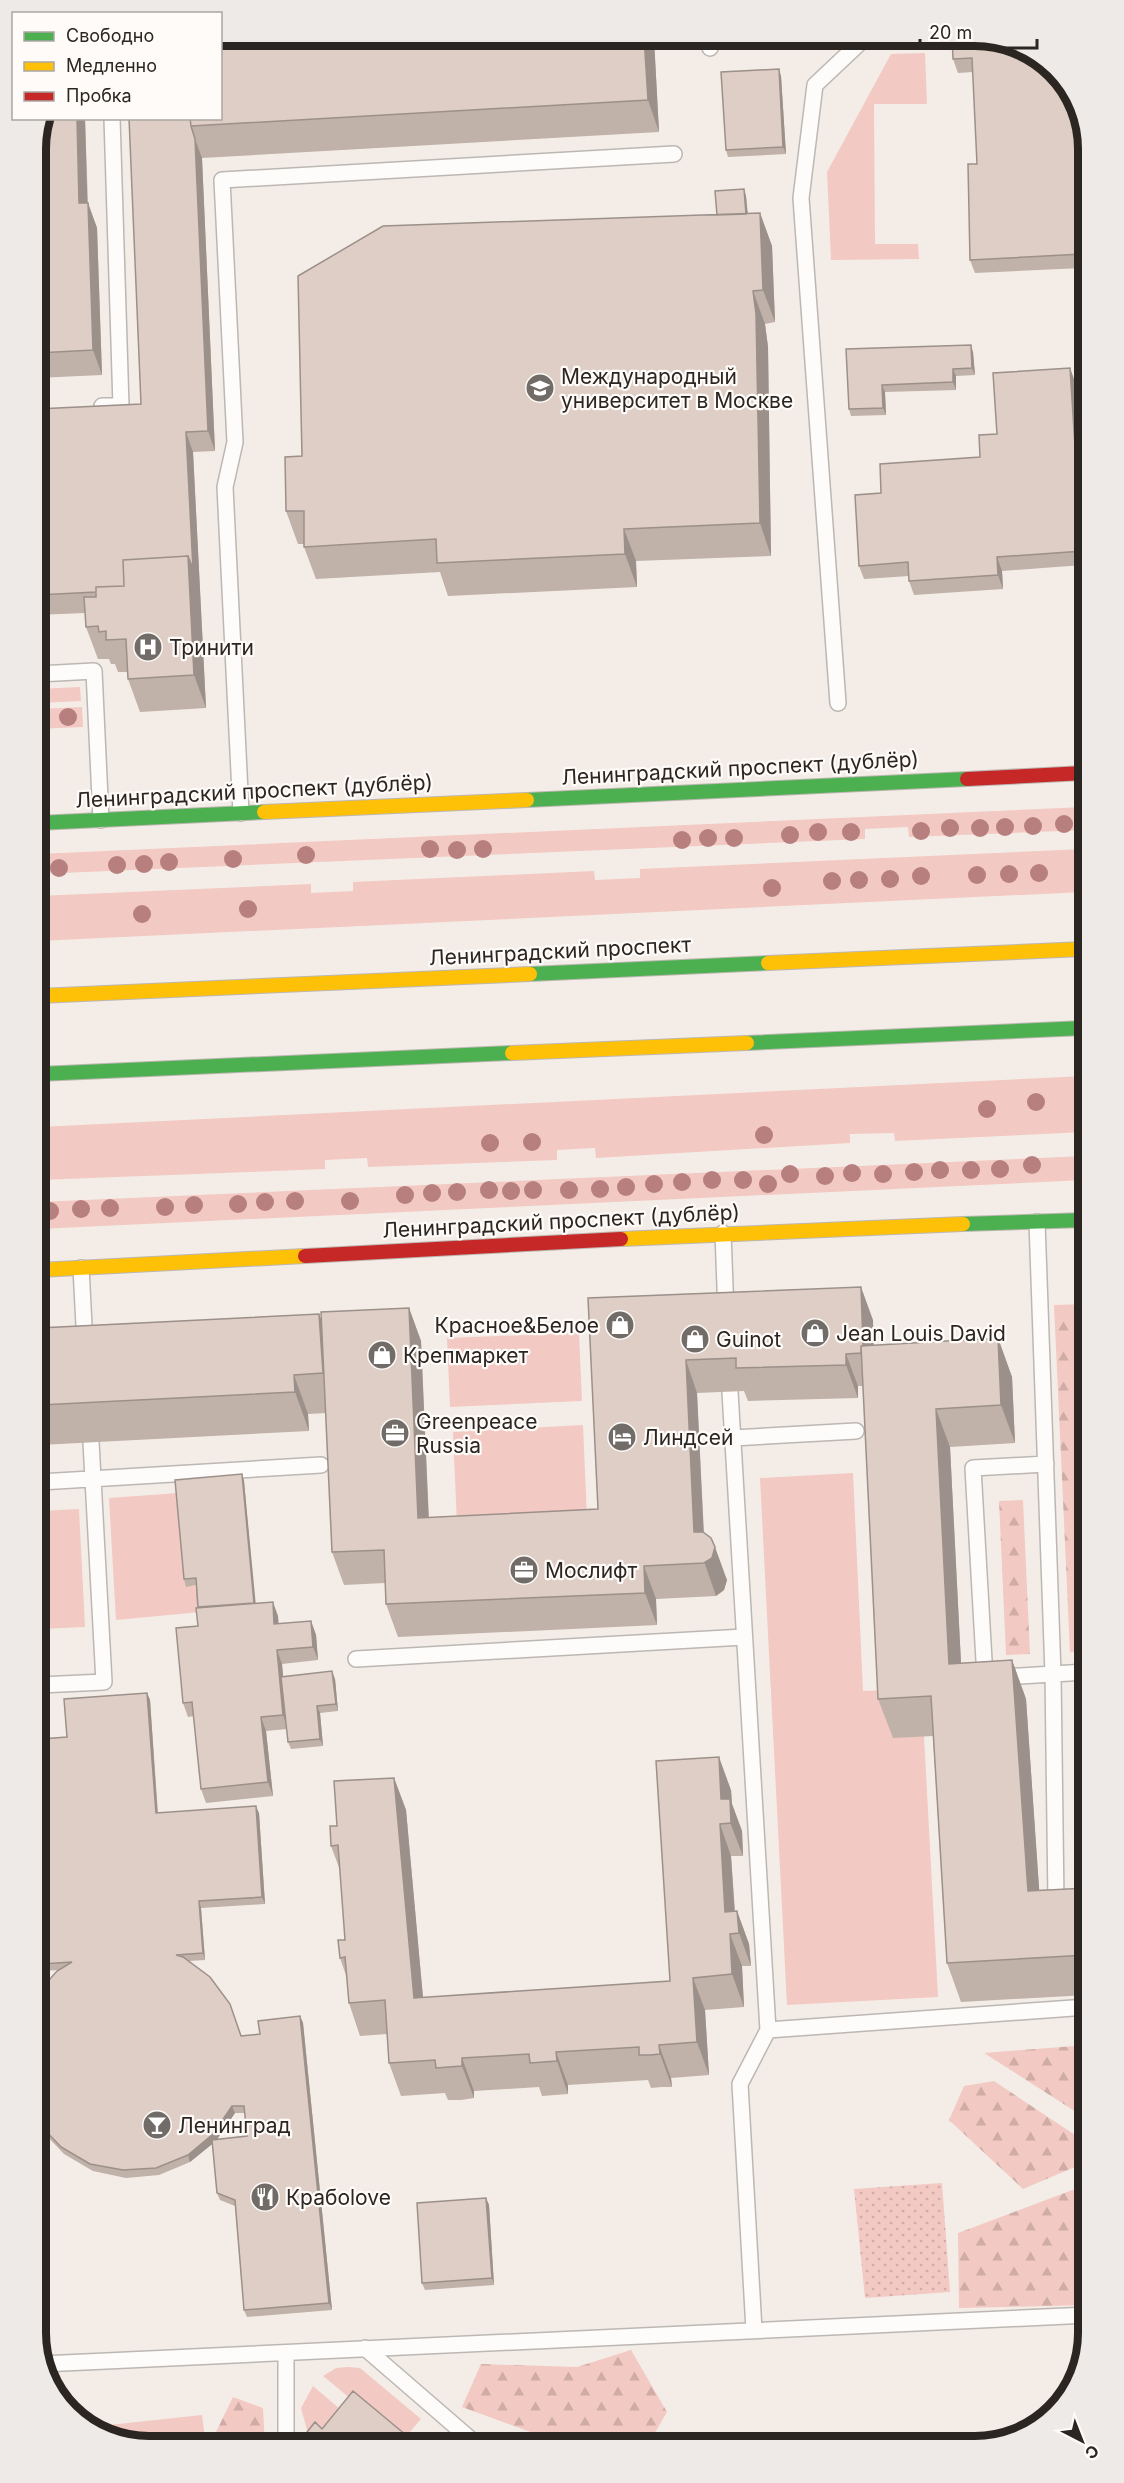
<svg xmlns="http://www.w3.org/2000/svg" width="1124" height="2483" font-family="Inter,sans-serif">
	<defs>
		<pattern id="forest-firs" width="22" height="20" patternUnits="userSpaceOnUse" patternTransform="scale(1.5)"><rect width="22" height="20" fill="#f3c9c3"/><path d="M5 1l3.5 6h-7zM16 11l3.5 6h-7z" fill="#d0aca7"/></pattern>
		<pattern id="park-dots" width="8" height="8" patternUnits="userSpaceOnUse" patternTransform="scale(1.5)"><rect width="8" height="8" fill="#f3c9c3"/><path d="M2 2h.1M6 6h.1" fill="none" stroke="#d0aca7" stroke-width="1.8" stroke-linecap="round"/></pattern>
	</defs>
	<rect width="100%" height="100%" fill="#f4ede7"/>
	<path fill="#f3c9c3" d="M925 53 927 104H874L875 244H918L919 259 831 260 827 172 891 54Z
		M80 687 81 701 38 703V689Z
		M82 707 83 727 38 729V709Z
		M1084 807V830L909 837 908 827 865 829V839L38 874V854Z
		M1084 849V892L38 941V896L311 884V893L353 891V882L594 871 595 880 640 878V869Z
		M1085 1076V1132L895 1141 894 1133 850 1134V1143L596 1158 595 1148 557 1150V1160L368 1167 367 1158 325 1160V1169L39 1180V1127Z
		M1085 1156V1180L39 1229V1202Z
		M579 1333 582 1401 450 1407 447 1338Z
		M583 1425 587 1519 457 1525 453 1432Z
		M853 1473 863 1691 890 1690 893 1737 924 1736 938 1997 787 2005 760 1478Z
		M178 1493 187 1586 198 1585 201 1612 116 1620 109 1498Z
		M79 1509 85 1627 40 1629V1511Z
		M1076 1709 1086 1719 1085 1859 1079 1853Z
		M348 2367 360 2368 421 2419 402 2441 323 2376 336 2368Z
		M313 2386 368 2433 309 2437 301 2408Z
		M202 2415 206 2446 142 2447 90 2427Z"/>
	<path fill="url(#forest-firs)" d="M1085 1304 1086 1652H1070L1054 1305Z
		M1023 1500 1030 1654 1006 1655 999 1501Z
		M1087 2045V2119L984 2053Z
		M994 2081 1087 2143 1082 2164 1023 2189 949 2120 964 2086Z
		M1083 2186 1088 2224V2305L959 2308 958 2233Z
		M631 2350 667 2412 649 2443 546 2444 544 2437 462 2407 481 2364 577 2367Z
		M233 2397 263 2408 265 2446H221L216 2432Z"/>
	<path fill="url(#park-dots)" d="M942 2183 950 2292 865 2298 854 2189Z"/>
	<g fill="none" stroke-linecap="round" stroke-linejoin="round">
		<g stroke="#bcb7b2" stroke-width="18">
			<path id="lane" d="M709 36 710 48
				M102 406H121L112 118
				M38 674 94 671 101 820
				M838 703 801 198 815 85 867 36
				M241 813 225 487 235 442 222 180 674 154
				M1037 1222 1053 1674 1056 1902H1063
				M723 1233 726 1314
				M81 1268 85 1345
				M730 1392 768 2030
				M733 1438 856 1431
				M1046 1464 973 1468 985 1678 1086 1672
				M40 1482 321 1465
				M356 1659 744 1637
				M40 1685 104 1682 91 1442
				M754 2330 740 2084 768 2030 1087 2007
				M365 2348 476 2444
				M286 2353V2446
				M42 2364 1088 2315"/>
		</g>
		<g stroke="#bcb7b2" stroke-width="16">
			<path id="fast" d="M527 800 967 779
				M38 823 264 812
				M530 974 768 963
				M747 1043 1084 1028
				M39 1074 512 1053
				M963 1224 1085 1220"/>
		</g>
		<g stroke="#bcb7b2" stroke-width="16">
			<path id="slow" d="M264 812 527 800
				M768 963 1084 949
				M38 996 530 974
				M512 1053 747 1043
				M621 1239 963 1224
				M39 1270 305 1256"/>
		</g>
		<g stroke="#bcb7b2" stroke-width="16">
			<path id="jam" d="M967 779 1084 773
				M305 1256 621 1239"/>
		</g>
		<use href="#lane" stroke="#fdfcfb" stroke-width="15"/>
		<use href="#fast" stroke="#4caf50" stroke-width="14"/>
		<use href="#slow" stroke="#ffc107" stroke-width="14"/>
		<use href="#jam" stroke="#c62828" stroke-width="14"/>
	</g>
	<g fill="#b7807e">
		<circle cx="68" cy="717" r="9"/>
		<circle cx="1064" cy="824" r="9"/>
		<circle cx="1033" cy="826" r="9"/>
		<circle cx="1005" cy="827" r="9"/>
		<circle cx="950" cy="828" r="9"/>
		<circle cx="980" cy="828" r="9"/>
		<circle cx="921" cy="831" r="9"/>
		<circle cx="818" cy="832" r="9"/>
		<circle cx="851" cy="832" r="9"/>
		<circle cx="790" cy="835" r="9"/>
		<circle cx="708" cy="838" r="9"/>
		<circle cx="734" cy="838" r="9"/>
		<circle cx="682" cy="840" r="9"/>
		<circle cx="430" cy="849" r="9"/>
		<circle cx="483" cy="849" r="9"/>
		<circle cx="457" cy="850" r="9"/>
		<circle cx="306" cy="855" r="9"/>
		<circle cx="233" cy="859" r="9"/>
		<circle cx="169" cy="862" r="9"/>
		<circle cx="144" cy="864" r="9"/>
		<circle cx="117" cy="865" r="9"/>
		<circle cx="59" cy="868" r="9"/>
		<circle cx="1039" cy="873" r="9"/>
		<circle cx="1009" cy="874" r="9"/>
		<circle cx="977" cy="875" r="9"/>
		<circle cx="921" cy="876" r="9"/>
		<circle cx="890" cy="879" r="9"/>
		<circle cx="859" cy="880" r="9"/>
		<circle cx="832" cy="881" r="9"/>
		<circle cx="772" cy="888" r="9"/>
		<circle cx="248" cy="909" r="9"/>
		<circle cx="142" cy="914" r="9"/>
		<circle cx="1036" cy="1102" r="9"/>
		<circle cx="987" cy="1109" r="9"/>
		<circle cx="764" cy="1135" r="9"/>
		<circle cx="532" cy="1142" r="9"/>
		<circle cx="490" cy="1143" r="9"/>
		<circle cx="1032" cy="1165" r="9"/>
		<circle cx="1000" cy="1169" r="9"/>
		<circle cx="940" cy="1170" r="9"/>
		<circle cx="971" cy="1170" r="9"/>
		<circle cx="914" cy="1172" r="9"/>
		<circle cx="852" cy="1173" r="9"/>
		<circle cx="790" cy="1174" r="9"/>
		<circle cx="883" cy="1174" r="9"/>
		<circle cx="825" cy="1176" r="9"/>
		<circle cx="712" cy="1180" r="9"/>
		<circle cx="743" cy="1180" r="9"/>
		<circle cx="682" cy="1182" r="9"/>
		<circle cx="654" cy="1184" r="9"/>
		<circle cx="768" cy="1184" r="9"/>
		<circle cx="626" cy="1187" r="9"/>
		<circle cx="600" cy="1189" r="9"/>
		<circle cx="489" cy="1190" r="9"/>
		<circle cx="533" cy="1190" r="9"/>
		<circle cx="569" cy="1190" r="9"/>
		<circle cx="511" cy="1191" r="9"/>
		<circle cx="457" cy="1192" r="9"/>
		<circle cx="432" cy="1193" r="9"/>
		<circle cx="405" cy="1195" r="9"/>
		<circle cx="295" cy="1201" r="9"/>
		<circle cx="350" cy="1201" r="9"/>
		<circle cx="265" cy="1202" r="9"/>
		<circle cx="238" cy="1204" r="9"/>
		<circle cx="194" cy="1205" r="9"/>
		<circle cx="165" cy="1207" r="9"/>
		<circle cx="110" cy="1208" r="9"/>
		<circle cx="81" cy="1209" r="9"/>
		<circle cx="50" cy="1211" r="9"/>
	</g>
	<path fill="#c0b1a9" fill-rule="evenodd" d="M220 36H653L654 39 659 132 202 158 215 451 193 452 206 708 140 712 128 679V672H118L115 664H111L109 659H98L86 627 85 613 37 615V409L141 404 129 118Z
		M952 36 1082 113V268L975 273 970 260 977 164 973 72 958 73 953 59Z
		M781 76 786 154 728 157 726 150Z
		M47 118H85L88 203 97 228 102 375 37 378 36 143Z
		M744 189 746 196 748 214 760 213 772 246 775 322 765 324 768 347 771 556 636 561 637 587 448 596 440 572 316 579 304 547V544H298L286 511 302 456 717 215Z
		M846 349 973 352 975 375 956 376V390L885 392 886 415 851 416 849 409Z
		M1070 368 1075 382 1083 493V565L1002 571 1003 589 914 595 909 581V576L864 579 859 566 980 457 997 434Z
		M588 1298 873 1320V1346L998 1338 1012 1377 1015 1443 950 1447 961 1663 1012 1660 1026 1699 1039 1890 1087 1888V1995L961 2002 947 1963 933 1736 893 1738 878 1699 863 1386H858V1398L748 1401 744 1391 697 1393 704 1533 727 1580 724 1590 716 1596 656 1599 657 1625 398 1637 386 1604 385 1583 344 1585 332 1552 326 1413 308 1414 309 1431 40 1445 39 1328 319 1314 322 1321 409 1308 421 1341 429 1518 598 1509Z
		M242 1474 244 1481 255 1603 278 1616V1624L311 1621 316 1635 318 1660 282 1664 283 1677 335 1679 338 1711 320 1713 323 1746 291 1749 288 1742 287 1729 266 1731 273 1796 206 1803 201 1789 194 1716 188 1717 183 1703 198 1626 196 1585 186 1587 184 1579Z
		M147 1693 150 1700 158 1813H259L265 1904 201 1908 205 1960 189 1961 241 2036 260 2034 300 2016 303 2023 332 2310 247 2317 244 2310 235 2206 220 2200 217 2193 212 2144 190 2162 159 2175 126 2178 93 2171 64 2154 42 2131 41 1989 59 1970 41 1971V1826L46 1825 67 1737ZM235 2113H245L247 2136 217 2139Z
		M394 1778 406 1810 423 1998 670 1981 731 1790 732 1804 742 1831 743 1856H731L735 1911H737L749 1944 751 1966H742L744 2007 705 2010 709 2075 671 2078 672 2087H661L651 2088 648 2080 568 2085V2094L542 2096 539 2087 474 2091V2098L461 2100H448L445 2093 401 2096 389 2063 387 2034 360 2036 349 2003 347 1978 340 1958 345 1940 340 1870 331 1846 337 1826Z
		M486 2198 489 2205 494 2285 425 2290 422 2283Z"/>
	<path fill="#9c908a" d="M644 36H653L654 39 659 132 648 100Z
		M779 69 781 76 786 154 783 147Z
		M77 118H85L88 228 79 203Z
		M195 139 202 158 215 451 208 431Z
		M744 189 746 196 750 242 747 235Z
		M88 203 97 228 102 375 93 350Z
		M760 213 772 246 775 322 763 290Z
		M753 291 765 324 768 347 771 556 760 523Z
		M971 345 973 352 975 375 972 368Z
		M1070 368 1075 382 1083 506 1078 493Z
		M953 369 956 376V390L953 382Z
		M882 385 885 392 886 415 883 408Z
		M186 432 193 452 206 708 194 675 188 556Z
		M624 529 636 561 637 587 625 554Z
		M997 557 1002 571 1003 589 998 575Z
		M861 1287 873 1320 875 1385 863 1353Z
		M409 1308 421 1341 430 1551 418 1518Z
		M319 1314 333 1353 337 1412 323 1373Z
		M998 1338 1012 1377 1015 1443 1001 1405Z
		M846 1354 858 1386V1398L846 1365Z
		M686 1360 697 1393 705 1562 715 1547 727 1580 724 1590 716 1596 694 1532Z
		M294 1375 308 1414 309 1431 295 1392Z
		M936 1409 950 1447 963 1702 949 1664Z
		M242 1474 244 1481 257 1617 254 1610Z
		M644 1566 656 1599 657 1625 645 1593Z
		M273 1602 278 1616 280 1638 274 1624Z
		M311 1621 316 1635 318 1660 313 1647Z
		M277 1650 282 1664 288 1729 283 1715Z
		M1012 1660 1026 1699 1042 1930 1028 1891Z
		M332 1671 335 1679 338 1711 336 1704Z
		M147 1693 150 1700 158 1820 156 1813Z
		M317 1706 320 1713 323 1746 320 1739Z
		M261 1717 266 1731 273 1796 268 1782Z
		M719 1757 731 1790 732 1804 742 1831 743 1856 721 1799Z
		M394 1778 406 1810 426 2031 414 1998Z
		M256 1806 259 1813 265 1904 262 1897Z
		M720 1824 731 1856 736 1933 725 1912Z
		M199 1901 201 1908 205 1960 203 1953Z
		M737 1911 749 1944 751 1966 739 1933Z
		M730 1934 742 1966 744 2007 732 1974Z
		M693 1978 705 2010 709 2075 697 2042Z
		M300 2016 303 2023 332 2310 329 2303Z
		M659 2045 671 2078 672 2087 660 2054Z
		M556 2052 568 2085V2094L557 2061Z
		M462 2058 474 2091V2098L462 2066Z
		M232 2106 235 2113 216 2141 190 2162 188 2155Z
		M486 2198 489 2205 494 2285 492 2278Z"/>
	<path fill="#dfcec5" stroke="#9c908a" stroke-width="1.5" d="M220 36H644L648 100 191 126 190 118H220Z
		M952 36H982L1043 59 1082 113V254L970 260 968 164H977L972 58 953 59Z
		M779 69 783 147 726 150 721 72Z
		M47 118H77L79 203H88L93 350 37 353 36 143Z
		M129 118H190L191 126 195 139 208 431 186 432 193 569 188 556 123 560 124 586 96 587V592L37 595V409L141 404Z
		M744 189 746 214 717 215 715 191Z
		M760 213 763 290 753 291 756 314 760 523 624 529 625 554 437 563 436 539 304 547V511H286L285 457 302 456 298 276 383 226Z
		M971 345 972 368 953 369V382L882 385 883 408 849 409 846 349Z
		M1070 368 1078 493H1083V551L997 557 998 575 909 581 908 562 859 566 855 495 881 493 880 464 980 457 979 435 997 434 993 373Z
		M188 556 194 675 128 679 126 639 106 640V631L99 632 98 626 86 627 84 597H96V587L124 586 123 560Z
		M861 1287 863 1346H861V1353L846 1354V1365L736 1368V1358L686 1360 694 1532H703L711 1538 715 1547 712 1558 704 1563 644 1566 645 1593 386 1604 384 1550 332 1552 321 1312 409 1308 418 1518 598 1509 588 1298Z
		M319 1314 323 1373 294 1375 295 1392 40 1405 39 1328Z
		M998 1338 1001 1405 936 1409 949 1664 1012 1660 1028 1891 1087 1888V1955L947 1963 931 1696 878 1699 861 1346Z
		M242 1474 254 1603 198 1607 196 1578 184 1579 175 1480Z
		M273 1602 274 1624 311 1621 313 1647 277 1650 283 1715 261 1717 268 1782 201 1789 192 1702 183 1703 176 1628 198 1626 196 1608Z
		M332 1671 336 1704 317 1706 320 1739 288 1742 281 1677Z
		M147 1693 156 1813 256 1806 262 1897 199 1901 203 1953 176 1955 183 1957 210 1977 230 2004 241 2036 260 2034 258 2021 300 2016 329 2303 244 2310 235 2200 217 2193 212 2140 247 2136 244 2106H232L213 2134 188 2155 156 2168 123 2170 90 2164 61 2147 42 2127 41 1989 57 1971 72 1962 41 1964V1826L46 1825 41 1739 67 1737 64 1699Z
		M719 1757 721 1799H730L731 1823 720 1824 725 1912 737 1911 739 1933 730 1934 732 1974 693 1978 697 2042 659 2045 660 2054 650 2055H639V2047L556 2052 557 2061 530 2063 529 2054 462 2058V2066L436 2068 435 2060 389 2063 385 2000 349 2003 345 1957 340 1958 338 1940H345L338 1845 331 1846 330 1826H337L334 1781 394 1778 414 1998 670 1981 656 1761Z
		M486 2198 492 2278 422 2283 417 2203Z
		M353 2391 418 2445 296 2446 315 2422 322 2429Z"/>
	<defs>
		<g id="university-disc" transform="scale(1.5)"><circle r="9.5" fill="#716c67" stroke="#fefbf9"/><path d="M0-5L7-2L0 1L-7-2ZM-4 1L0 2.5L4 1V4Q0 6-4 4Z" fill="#fff"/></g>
		<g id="hospital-disc" transform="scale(1.5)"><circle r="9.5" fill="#716c67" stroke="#fefbf9"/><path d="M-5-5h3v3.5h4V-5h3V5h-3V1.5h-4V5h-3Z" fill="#fff"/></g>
		<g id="shop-disc" transform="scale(1.5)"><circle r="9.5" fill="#716c67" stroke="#fefbf9"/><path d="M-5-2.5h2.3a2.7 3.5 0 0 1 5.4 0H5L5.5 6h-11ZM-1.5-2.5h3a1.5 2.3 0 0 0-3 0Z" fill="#fff"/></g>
		<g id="office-disc" transform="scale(1.5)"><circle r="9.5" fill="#716c67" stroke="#fefbf9"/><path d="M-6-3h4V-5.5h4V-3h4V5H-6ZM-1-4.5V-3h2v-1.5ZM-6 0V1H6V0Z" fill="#fff"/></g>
		<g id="hotel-disc" transform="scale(1.5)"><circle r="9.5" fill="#716c67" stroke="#fefbf9"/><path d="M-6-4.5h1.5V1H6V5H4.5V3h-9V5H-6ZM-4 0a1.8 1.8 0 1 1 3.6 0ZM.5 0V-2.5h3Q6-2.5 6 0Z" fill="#fff"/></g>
		<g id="bar-disc" transform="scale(1.5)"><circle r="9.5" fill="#716c67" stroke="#fefbf9"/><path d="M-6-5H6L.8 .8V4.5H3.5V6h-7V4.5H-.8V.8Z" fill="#fff"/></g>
		<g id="restaurant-disc" transform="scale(1.5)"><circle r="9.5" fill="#716c67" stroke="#fefbf9"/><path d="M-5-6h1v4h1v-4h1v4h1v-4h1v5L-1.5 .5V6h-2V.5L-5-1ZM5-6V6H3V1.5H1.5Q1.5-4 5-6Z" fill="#fff"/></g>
	</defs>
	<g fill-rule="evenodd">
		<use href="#university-disc" x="540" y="388"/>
		<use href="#hospital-disc" x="148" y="647"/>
		<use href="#shop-disc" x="620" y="1325"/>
		<use href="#shop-disc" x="815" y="1333"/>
		<use href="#shop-disc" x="695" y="1339"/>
		<use href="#shop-disc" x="382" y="1355"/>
		<use href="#office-disc" x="395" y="1433"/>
		<use href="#hotel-disc" x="622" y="1437"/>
		<use href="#office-disc" x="524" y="1570"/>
		<use href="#bar-disc" x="157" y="2125"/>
		<use href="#restaurant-disc" x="265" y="2197"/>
	</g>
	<g text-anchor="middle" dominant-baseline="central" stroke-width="4.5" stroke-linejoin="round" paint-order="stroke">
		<g font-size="21" fill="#2b2622" stroke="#fefbf9" text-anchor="start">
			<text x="561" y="376">Международный<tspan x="561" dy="24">университет в Москве</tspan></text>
			<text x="169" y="647">Тринити</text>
			<text x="599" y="1325" text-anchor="end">Красное&amp;Белое</text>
			<text x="836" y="1333">Jean Louis David</text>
			<text x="716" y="1339">Guinot</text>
			<text x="403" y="1355">Крепмаркет</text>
			<text x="416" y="1421">Greenpeace<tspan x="416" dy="24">Russia</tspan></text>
			<text x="643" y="1437">Линдсей</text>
			<text x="545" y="1570">Мослифт</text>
			<text x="178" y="2125">Ленинград</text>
			<text x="286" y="2197">Крабоlove</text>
		</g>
		<g font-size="21" fill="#2b2622" stroke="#fefbf9">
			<text transform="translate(740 768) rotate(-3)">Ленинградский проспект (дублёр)</text>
			<text transform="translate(254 791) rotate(-3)">Ленинградский проспект (дублёр)</text>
			<text transform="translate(560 951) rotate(-3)">Ленинградский проспект</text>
			<text transform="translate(561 1221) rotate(-3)">Ленинградский проспект (дублёр)</text>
		</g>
	</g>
	<path d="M0 0H1124V2483H0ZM149 46H975A103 103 0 0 1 1078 149V2333A103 103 0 0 1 975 2436H149A103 103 0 0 1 46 2333V149A103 103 0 0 1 149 46Z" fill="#edeae8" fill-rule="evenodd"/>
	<path fill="none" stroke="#2b2622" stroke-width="8" d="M149 46H975A103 103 0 0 1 1078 149V2333A103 103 0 0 1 975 2436H149A103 103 0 0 1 46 2333V149A103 103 0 0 1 149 46Z"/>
	<rect x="12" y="12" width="210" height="108" fill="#fefbf9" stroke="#aaa6a3" stroke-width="1.5"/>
	<rect x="24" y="32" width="30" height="9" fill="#4caf50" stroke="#aaa6a3" stroke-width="1.5"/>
	<text x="66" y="42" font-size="18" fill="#2b2622">Свободно</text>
	<rect x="24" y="62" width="30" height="9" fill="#ffc107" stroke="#aaa6a3" stroke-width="1.5"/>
	<text x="66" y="72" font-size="18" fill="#2b2622">Медленно</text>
	<rect x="24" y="92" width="30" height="9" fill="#c62828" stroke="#aaa6a3" stroke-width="1.5"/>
	<text x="66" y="102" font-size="18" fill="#2b2622">Пробка</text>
	<g transform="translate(1082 2441) rotate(138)" stroke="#fefbf9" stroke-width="4.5" paint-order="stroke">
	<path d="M0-4.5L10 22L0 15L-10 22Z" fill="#2b2622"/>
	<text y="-9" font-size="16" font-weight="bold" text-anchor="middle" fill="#2b2622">С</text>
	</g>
	<path d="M920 39v9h117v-9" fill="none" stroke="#2b2622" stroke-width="3"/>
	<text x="929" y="39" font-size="18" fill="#2b2622" stroke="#fefbf9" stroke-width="4.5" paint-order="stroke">20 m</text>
</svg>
